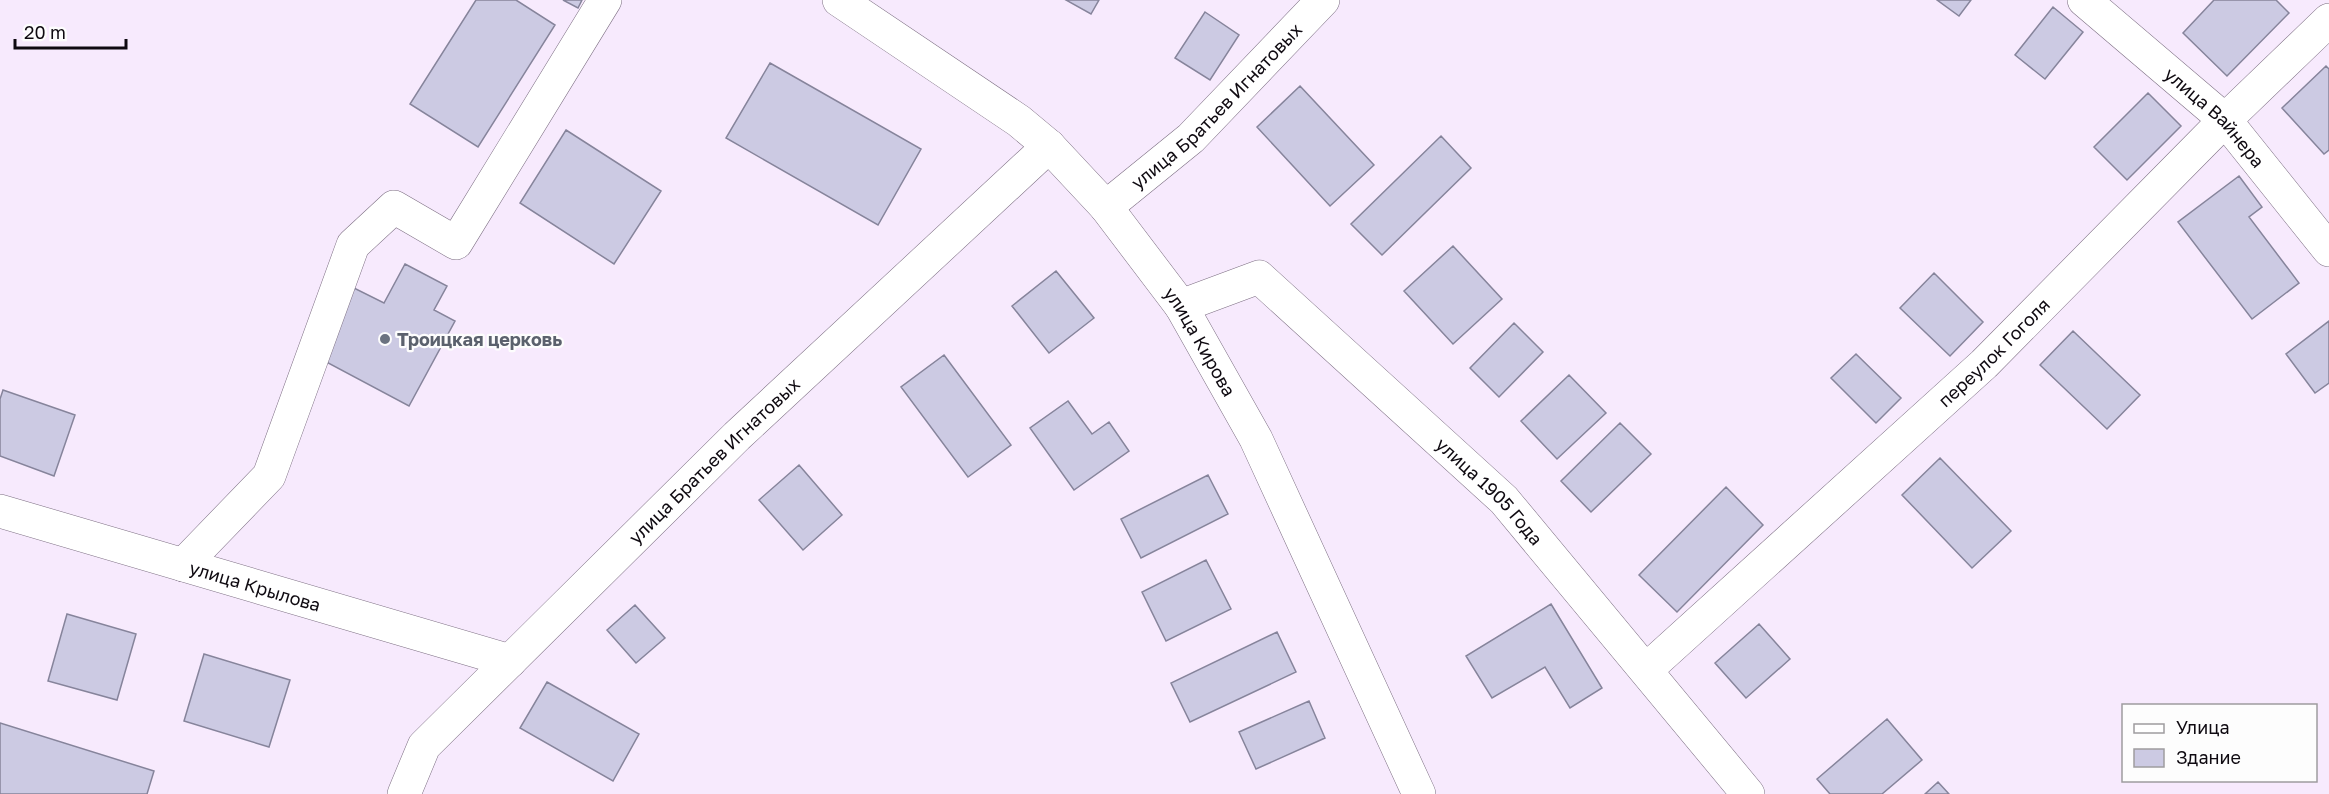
<svg xmlns="http://www.w3.org/2000/svg" width="2329" height="794" font-family="'Golos Text',sans-serif">
	<rect width="100%" height="100%" fill="#f7eafd"/>
	<path fill="#cccae3" stroke="#86849b" stroke-width="1.5" d="M476 0H516L555 25 478 147 410 104Z
		M563 0H582L578 8Z
		M1066 0H1099L1091 14Z
		M1937 0H1971L1959 16Z
		M2214 0H2276L2289 13 2227 76 2183 33Z
		M2053 7 2083 32 2045 79 2015 55Z
		M1205 12 1239 35 1210 80 1175 58Z
		M770 63 921 149 878 225 726 138Z
		M2326 66 2329 69V150L2324 154 2282 108Z
		M1300 86 1374 165 1330 206 1257 127Z
		M2148 93 2181 126 2127 180 2094 147Z
		M566 130 661 191 614 264 520 203Z
		M1441 136 1471 168 1382 255 1351 224Z
		M2239 176 2262 207 2249 217 2299 283 2252 319 2178 222Z
		M1453 246 1502 299 1453 344 1404 291Z
		M405 264 447 286 434 310 455 321 409 406 315 356 352 287 384 303Z
		M1056 271 1094 318 1049 353 1012 306Z
		M1934 273 1983 322 1950 356 1900 308Z
		M2329 321V383L2315 393 2286 354Z
		M1514 323 1543 352 1499 397 1470 368Z
		M2073 331 2140 395 2107 429 2040 365Z
		M1856 354 1901 398 1876 423 1831 378Z
		M944 355 1011 445 968 477 901 387Z
		M1569 375 1606 413 1557 459 1521 421Z
		M3 390 75 415 54 476 0 456V399Z
		M1068 401 1092 434 1109 422 1129 451 1074 490 1030 428Z
		M1620 423 1651 454 1591 512 1561 481Z
		M1940 458 2011 531 1972 568 1902 495Z
		M799 465 842 515 803 550 759 500Z
		M1208 475 1228 514 1141 558 1121 519Z
		M1726 487 1763 525 1677 612 1639 575Z
		M1206 560 1231 609 1166 641 1142 592Z
		M1551 604 1602 688 1570 708 1545 667 1492 698 1466 656Z
		M635 605 665 638 636 663 607 630Z
		M67 614 136 634 117 700 48 681Z
		M1759 624 1790 659 1746 698 1715 663Z
		M1277 632 1296 672 1190 722 1171 683Z
		M204 654 290 680 269 747 184 721Z
		M547 682 639 734 613 781 520 728Z
		M1309 701 1325 738 1256 769 1239 732Z
		M1887 719 1922 760 1882 794H1830L1817 779Z
		M0 723 154 771 147 794H0Z
		M1938 782 1949 794H1925Z"/>
	<g fill="none" stroke-linecap="round" stroke-linejoin="round">
		<g stroke="#7d6f83" stroke-width="34">
			<g id="minor">
				<path id="s1" d="M2084 0 2225 120 2329 250"/>
				<path id="s2" d="M1106 207 1191 138 1323 0"/>
				<path id="s3" d="M1181 306 1259 277 1504 500 1748 794"/>
				<path id="s4" d="M0 511 510 661"/>
				<path d="M183 565 269 476 353 245 394 207 456 243 605 0"/>
				<path id="s5" d="M1646 670 1984 364 2225 120 2329 20"/>
				<path id="s6" d="M404 794 424 746 737 436 1049 146"/>
			</g>
		</g>
		<g stroke="#7d6f83" stroke-width="34">
			<g id="major">
				<path id="s7" d="M839 0 1019 121 1049 146 1106 207 1181 306 1256 439 1419 794"/>
			</g>
		</g>
		<use href="#minor" stroke="#fff" stroke-width="33"/>
		<use href="#major" stroke="#fff" stroke-width="33"/>
	</g>
	<circle fill="#6b7280" stroke="#fdfdfd" stroke-width="2" cx="385" cy="339" r="6"/>
	<g text-anchor="middle" dominant-baseline="central" stroke-width="4.5" stroke-linejoin="round" paint-order="stroke">
		<g font-size="18" fill="#0f0a11" stroke="#fdfdfd">
			<text stroke="none"><textPath href="#s2" startOffset="150">улица Братьев Игнатовых</textPath></text>
			<text stroke="none"><textPath href="#s1" startOffset="176">улица Вайнера</textPath></text>
			<text stroke="none"><textPath href="#s7" startOffset="504">улица Кирова</textPath></text>
			<text stroke="none"><textPath href="#s5" startOffset="471">переулок Гоголя</textPath></text>
			<text stroke="none"><textPath href="#s6" startOffset="459">улица Братьев Игнатовых</textPath></text>
			<text stroke="none"><textPath href="#s3" startOffset="398">улица 1905 Года</textPath></text>
			<text stroke="none"><textPath href="#s4" startOffset="266">улица Крылова</textPath></text>
		</g>
		<g font-size="18" font-weight="bold" fill="#5b616d" stroke="#fdfdfd" text-anchor="start">
			<text x="397" y="339">Троицкая церковь</text>
		</g>
	</g>
	<rect x="2122" y="704" width="195" height="78" fill="#fdfdfd" stroke="#9e9c9f" stroke-width="1.5"/>
	<rect x="2134" y="724" width="30" height="9" fill="#ffffff" stroke="#9e9c9f" stroke-width="1.5"/>
	<text x="2176" y="734" font-size="18" fill="#0f0a11">Улица</text>
	<rect x="2134" y="749" width="30" height="18" fill="#cccae3" stroke="#9e9c9f" stroke-width="1.5"/>
	<text x="2176" y="764" font-size="18" fill="#0f0a11">Здание</text>
	<path d="M15 39v9h111v-9" fill="none" stroke="#0f0a11" stroke-width="3"/>
	<text x="24" y="39" font-size="18" fill="#0f0a11" stroke="#fdfdfd" stroke-width="4.5" paint-order="stroke">20 m</text>
</svg>
